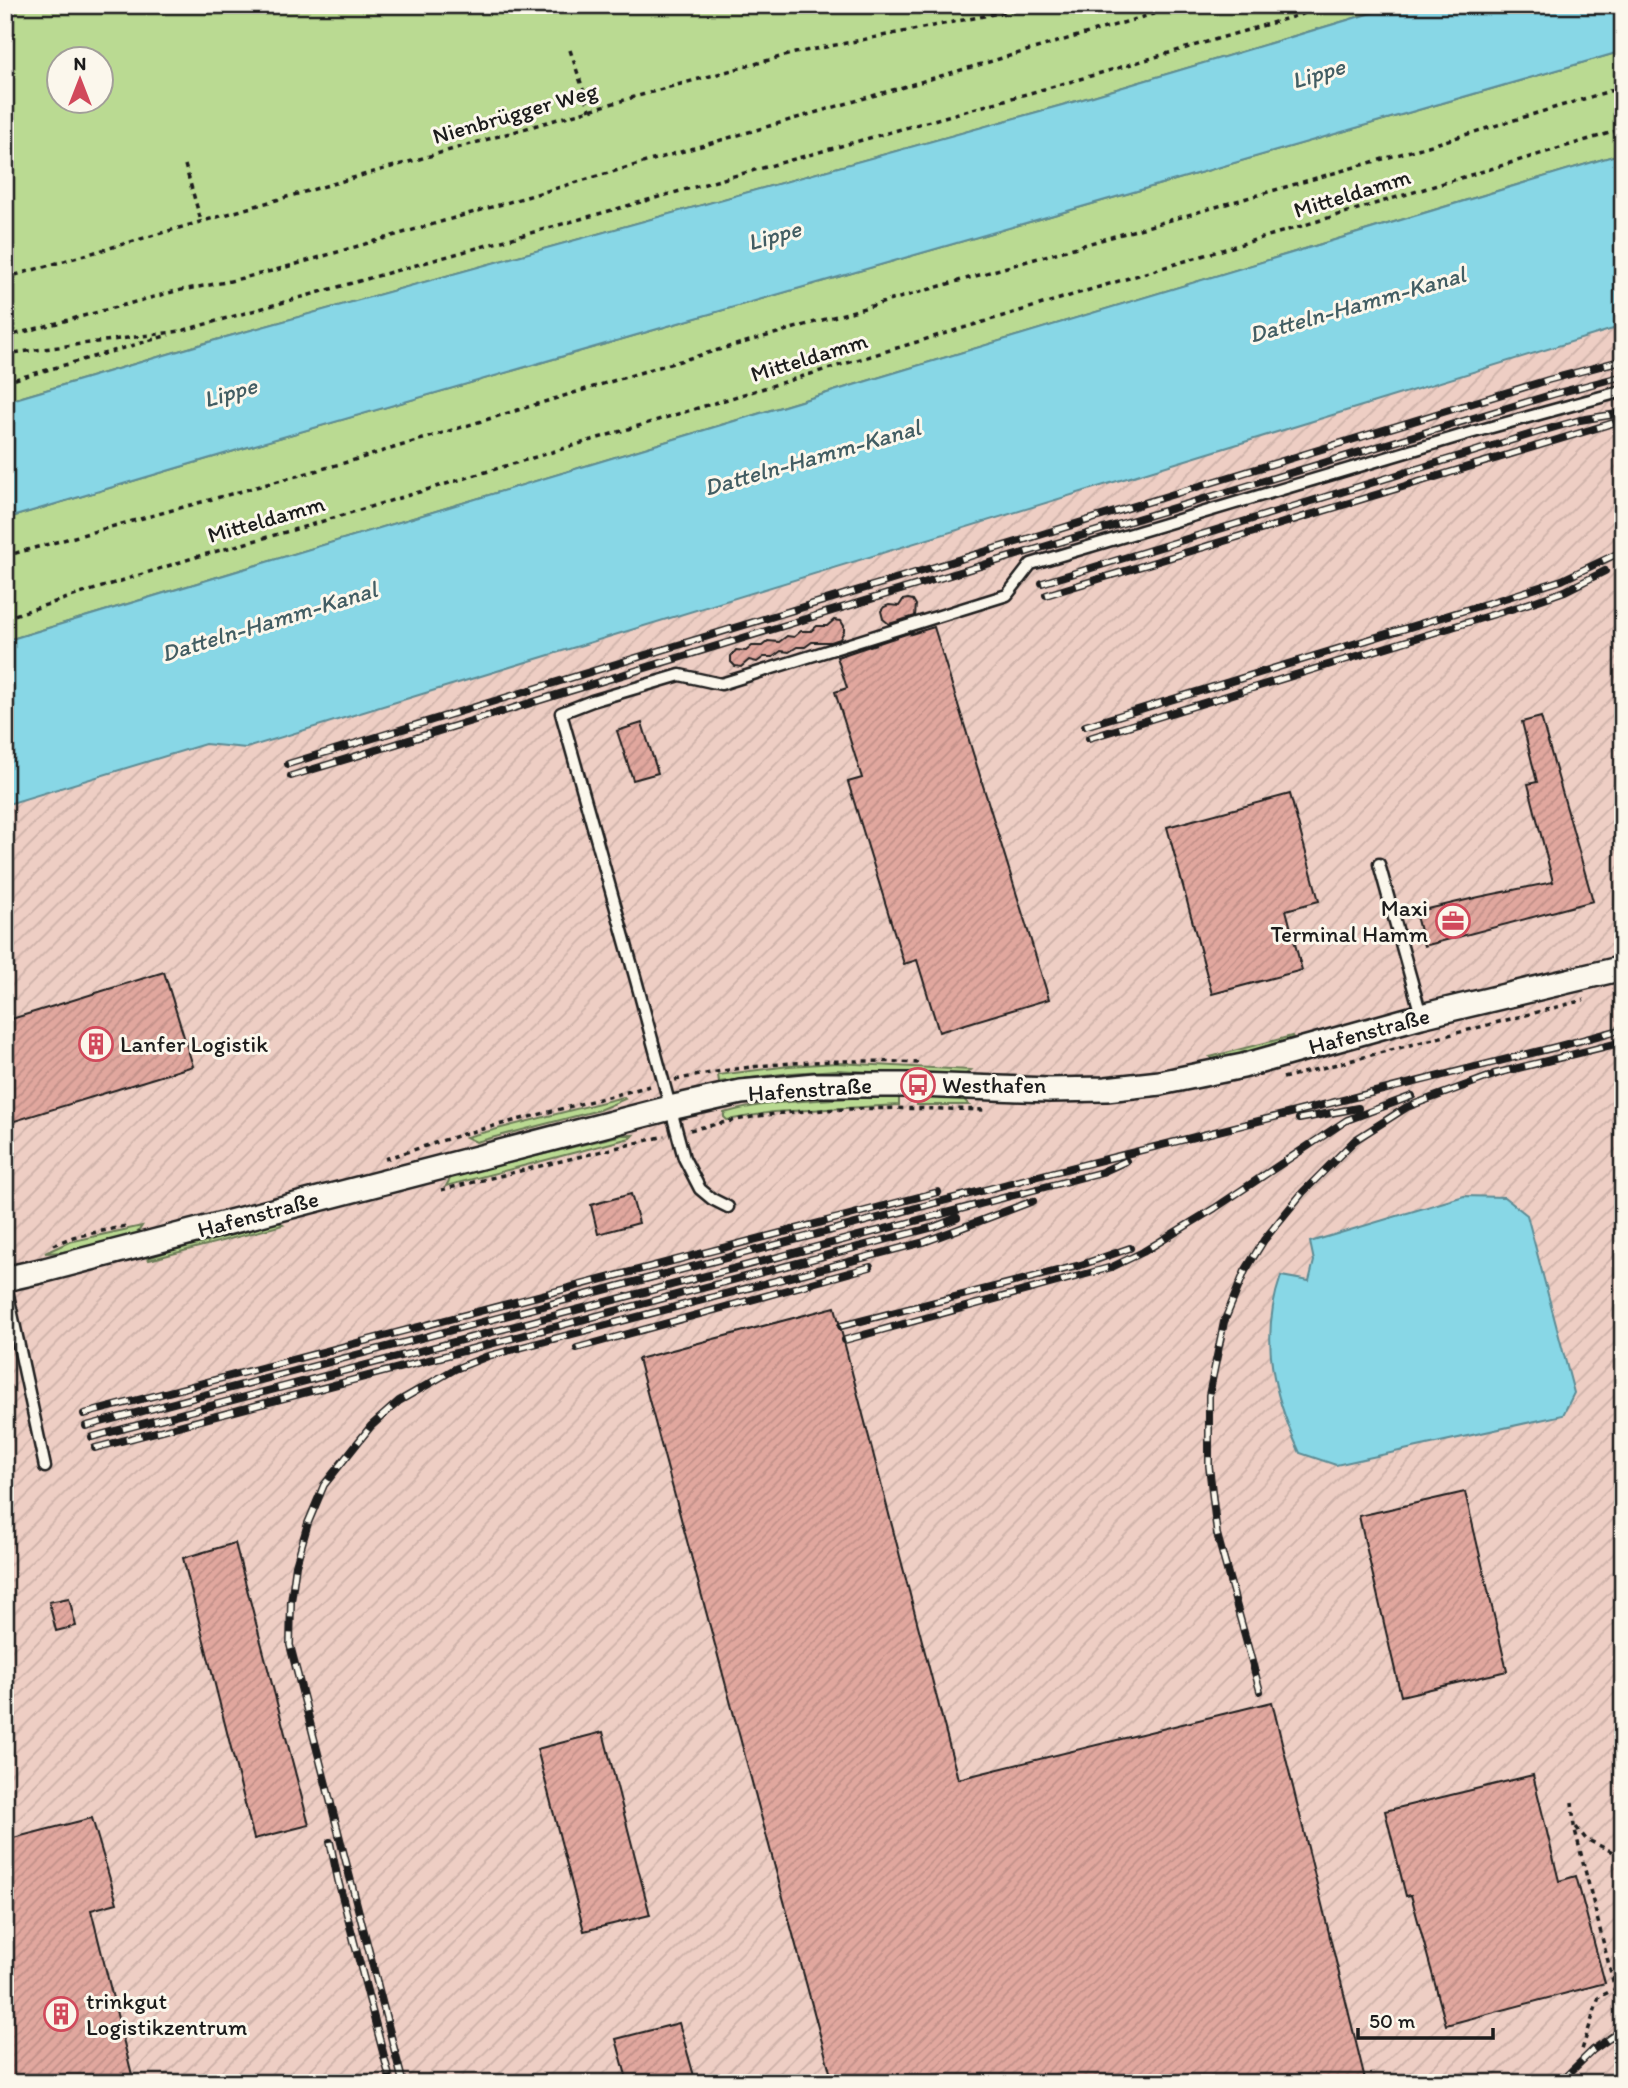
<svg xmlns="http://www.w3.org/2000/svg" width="1628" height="2088" font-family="Itim,sans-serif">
	<defs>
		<pattern id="industrial-furrows" width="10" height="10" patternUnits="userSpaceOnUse" patternTransform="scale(1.75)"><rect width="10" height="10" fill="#eecec4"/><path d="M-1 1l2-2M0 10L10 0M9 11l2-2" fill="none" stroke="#ccb0a8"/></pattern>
		<pattern id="building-hatch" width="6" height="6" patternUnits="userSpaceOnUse" patternTransform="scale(1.75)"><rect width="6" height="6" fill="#e1a79e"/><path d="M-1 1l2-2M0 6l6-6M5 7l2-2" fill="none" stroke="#c08f88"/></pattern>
	</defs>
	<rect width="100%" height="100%" fill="#f3dfd5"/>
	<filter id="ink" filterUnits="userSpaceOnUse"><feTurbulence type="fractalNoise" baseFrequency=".0143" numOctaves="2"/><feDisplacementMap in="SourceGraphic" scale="14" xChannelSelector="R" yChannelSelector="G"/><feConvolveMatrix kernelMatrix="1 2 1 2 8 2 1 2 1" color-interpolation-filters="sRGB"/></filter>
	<g filter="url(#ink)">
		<path fill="url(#industrial-furrows)" d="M1623 326V2083H5V805L205 744 247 748Z"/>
		<path fill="#bada92" stroke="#6b7b57" stroke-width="2" fill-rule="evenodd" d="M5 5H1398L1073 102 226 337 5 402ZM60 60H102V102H60Z
			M1623 51V153L5 641V519L241 449Z
			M1292 1036 1293 1038 1218 1063 1210 1057Z
			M837 1063 971 1070 962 1077 837 1070 790 1073 719 1082 718 1075 789 1066Z
			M623 1097 625 1099 599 1110 476 1142 466 1137Z
			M962 1097 969 1105H917V1098Z
			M852 1098H899V1105L773 1112 727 1120 724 1117V1113C765 1101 809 1101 852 1098Z
			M622 1135H633L630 1138 446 1186 451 1177Z
			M274 1220 283 1225 149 1260 148 1258 211 1237Z
			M142 1226 136 1235 63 1252 45 1253 69 1242Z"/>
		<path fill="#88d7e6" stroke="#5d8c95" stroke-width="2" d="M1398 5H1623V51L241 449 5 519V402L226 337 1073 102Z
			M1623 153V326L246 748 205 744 5 805V641Z
			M1464 1196 1504 1197 1527 1215 1574 1393 1563 1415 1336 1465 1300 1453C1273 1394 1259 1339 1281 1276L1309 1281 1314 1261 1310 1242Z"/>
		<path fill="url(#building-hatch)" stroke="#1c1c1c" stroke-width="2" d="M908 599 913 600 916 605 915 616 889 624 883 619 881 611 884 607 889 605 899 606 903 600Z
			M834 620 841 621 844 626V631L840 639 831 642H812L805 647H797L789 652 781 651 773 657H764L757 662 749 660 741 667 735 666 731 662V656L736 650 746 651 752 646H762L768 641 779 642 787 636 794 637 801 631H811L817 626H827Z
			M934 627 1049 999 939 1032 917 960 904 964 848 782 862 778 835 692 847 688 837 657 912 632 911 634Z
			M1541 717 1593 901 1424 946 1415 912 1479 897 1553 882 1528 784 1537 782 1522 722Z
			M642 723 658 773 633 780 617 731Z
			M1290 794 1319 901 1286 910 1302 970 1212 994 1167 827Z
			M164 972 193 1066 5 1124V1021Z
			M631 1194 639 1223 598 1234 591 1205Z
			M835 1307 958 1779 1272 1702 1366 2083H833L638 1359Z
			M1465 1492 1507 1671 1401 1696 1359 1516Z
			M235 1543 309 1825 254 1839 183 1558Z
			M69 1598 76 1626 56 1631 49 1602Z
			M603 1732 650 1915 584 1931 537 1749Z
			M1533 1775 1559 1881 1576 1876 1605 1983 1446 2025 1411 1895 1406 1896 1385 1811Z
			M92 1818 117 1903 91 1910 134 2083H5V1840Z
			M679 2023 696 2083H628L616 2039Z"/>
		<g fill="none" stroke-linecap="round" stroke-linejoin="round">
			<g stroke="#1c1c1c" stroke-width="15">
				<path id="service" d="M1379 864 1421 1015
					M728 1207 712 1199 700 1189 684 1158 636 980 561 713 592 701 680 675 721 684 1007 595 1031 564 1470 433 1623 391
					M5 1281 45 1467"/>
			</g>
			<g stroke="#1c1c1c" stroke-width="28">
				<path id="tertiary" d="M5 1279 45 1270 670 1108 741 1092 815 1085H918L1049 1090 1106 1089 1160 1083 1243 1066 1421 1016 1623 968"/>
			</g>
			<path stroke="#1c1c1c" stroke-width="3.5" stroke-dasharray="5 5" stroke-linecap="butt" d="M570 50 590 110
				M185 165 201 221
				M5 278 666 88 795 53 1040 5
				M5 337 176 291 226 282 276 270 1184 5
				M5 354 181 331 1094 75 1333 5
				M5 382 169 335
				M5 556 351 461 652 369 1435 144 1623 87
				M5 618 196 557 300 528 1623 129
				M1283 1078 1584 1000
				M675 1080C757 1062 834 1058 918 1063
				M690 1130C712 1125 735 1120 758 1116 834 1106 912 1108 988 1110
				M385 1159 463 1134 650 1086
				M441 1190 665 1136
				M53 1245 73 1237 126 1226
				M1572 1802 1574 1826 1615 1989 1599 1997 1581 2053
				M1576 1827 1586 1839 1623 1857"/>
			<use href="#service" stroke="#fbf7ec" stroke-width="10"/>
			<use href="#tertiary" stroke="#fbf7ec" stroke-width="23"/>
			<g stroke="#1c1c1c" stroke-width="8">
				<path id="rail" d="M1042 583 1545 430 1580 420 1623 413
					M1046 595 1613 423
					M1085 726 1518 594 1562 580 1623 551
					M1089 738 1521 606 1565 591 1605 571
					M288 764 1548 380 1623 360
					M291 776 930 581 1554 394 1623 376
					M1494 1074 1623 1042
					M1299 1119 1358 1108
					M841 1326 1081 1265 1130 1248
					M845 1340 1112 1267 1143 1252 1215 1208 1347 1120 1412 1096
					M577 1348 870 1267
					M84 1414 938 1192
					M86 1426 1034 1177 1556 1047 1623 1029
					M92 1437 1102 1172 1126 1161
					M95 1448 934 1227 957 1218
					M1260 1691 1217 1534 1209 1466V1395L1224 1322 1245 1271 1264 1240 1303 1192 1355 1140 1407 1107 1502 1072
					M330 1842 338 1880 391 2083
					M403 2083 290 1645 291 1602 296 1565 308 1523 324 1485 371 1426 399 1401 455 1369 488 1356 924 1242 1033 1201
					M1559 2083 1593 2050 1623 2029"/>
			</g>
			<use href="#rail" stroke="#fbf7ec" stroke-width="5" stroke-dasharray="16" stroke-linecap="butt"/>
		</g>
	</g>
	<defs>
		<g id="office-ring" transform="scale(1.75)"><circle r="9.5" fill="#fbf7ec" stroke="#d1495b" stroke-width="1.5"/><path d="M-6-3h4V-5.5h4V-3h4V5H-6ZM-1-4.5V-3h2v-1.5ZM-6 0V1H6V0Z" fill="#d1495b"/></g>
		<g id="building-ring" transform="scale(1.75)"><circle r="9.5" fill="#fbf7ec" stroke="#d1495b" stroke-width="1.5"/><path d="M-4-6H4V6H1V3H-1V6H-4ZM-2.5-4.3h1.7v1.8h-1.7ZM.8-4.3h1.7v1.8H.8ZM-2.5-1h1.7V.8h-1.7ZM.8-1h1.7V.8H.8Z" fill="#d1495b"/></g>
		<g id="bus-ring" transform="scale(1.75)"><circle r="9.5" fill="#fbf7ec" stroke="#d1495b" stroke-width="1.5"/><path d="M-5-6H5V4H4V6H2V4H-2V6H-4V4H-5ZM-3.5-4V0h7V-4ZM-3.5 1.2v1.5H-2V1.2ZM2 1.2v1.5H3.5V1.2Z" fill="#d1495b"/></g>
	</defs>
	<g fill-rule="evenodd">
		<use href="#office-ring" x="1453" y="921"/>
		<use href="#building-ring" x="96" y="1044"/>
		<use href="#bus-ring" x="918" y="1085"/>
		<use href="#building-ring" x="61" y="2014"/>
	</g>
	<g text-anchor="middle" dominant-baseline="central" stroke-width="6" stroke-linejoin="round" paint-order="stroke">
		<g font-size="23" fill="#1c1c1c" stroke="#fbf7ec">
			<text transform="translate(515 113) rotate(-16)">Nienbrügger Weg</text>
			<text transform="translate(1352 193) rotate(-17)">Mitteldamm</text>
			<text transform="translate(809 357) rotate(-17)">Mitteldamm</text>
			<text transform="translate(266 519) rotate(-16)">Mitteldamm</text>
			<text transform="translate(1369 1031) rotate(-15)">Hafenstraße</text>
			<text transform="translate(810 1089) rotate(-4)">Hafenstraße</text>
			<text transform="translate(258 1214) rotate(-15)">Hafenstraße</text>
		</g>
		<g font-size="23" fill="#1c1c1c" stroke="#fbf7ec" text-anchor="start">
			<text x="1428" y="908" text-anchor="end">Maxi<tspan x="1428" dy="26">Terminal Hamm</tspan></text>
			<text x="120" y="1044">Lanfer Logistik</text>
			<text x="942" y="1085">Westhafen</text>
			<text x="86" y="2001">trinkgut<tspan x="86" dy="26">Logistikzentrum</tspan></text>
		</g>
		<g font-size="24" font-style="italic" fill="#425d63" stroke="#fbf7ec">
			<text transform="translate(1318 73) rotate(-17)">Lippe</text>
			<text transform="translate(774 235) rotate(-16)">Lippe</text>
			<text transform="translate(1357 304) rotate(-16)">Datteln-Hamm-Kanal</text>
			<text transform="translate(230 392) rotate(-16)">Lippe</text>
			<text transform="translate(812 457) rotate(-16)">Datteln-Hamm-Kanal</text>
			<text transform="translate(269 621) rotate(-17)">Datteln-Hamm-Kanal</text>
		</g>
	</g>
	<rect width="1628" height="2088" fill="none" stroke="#fbf7ec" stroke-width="28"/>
	<rect x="14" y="14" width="1600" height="2060" fill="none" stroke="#1c1c1c" stroke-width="2.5" filter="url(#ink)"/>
	<g transform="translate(80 80)"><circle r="33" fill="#fbf7ec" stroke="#a29f99" stroke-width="2"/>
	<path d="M0-5L12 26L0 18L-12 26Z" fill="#d1495b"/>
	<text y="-10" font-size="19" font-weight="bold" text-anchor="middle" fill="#1c1c1c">N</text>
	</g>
	<path d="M1358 2028v10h135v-10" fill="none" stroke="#1c1c1c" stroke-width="3.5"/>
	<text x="1369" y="2028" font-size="21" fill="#1c1c1c" stroke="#fbf7ec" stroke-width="5" paint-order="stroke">50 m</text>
</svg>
